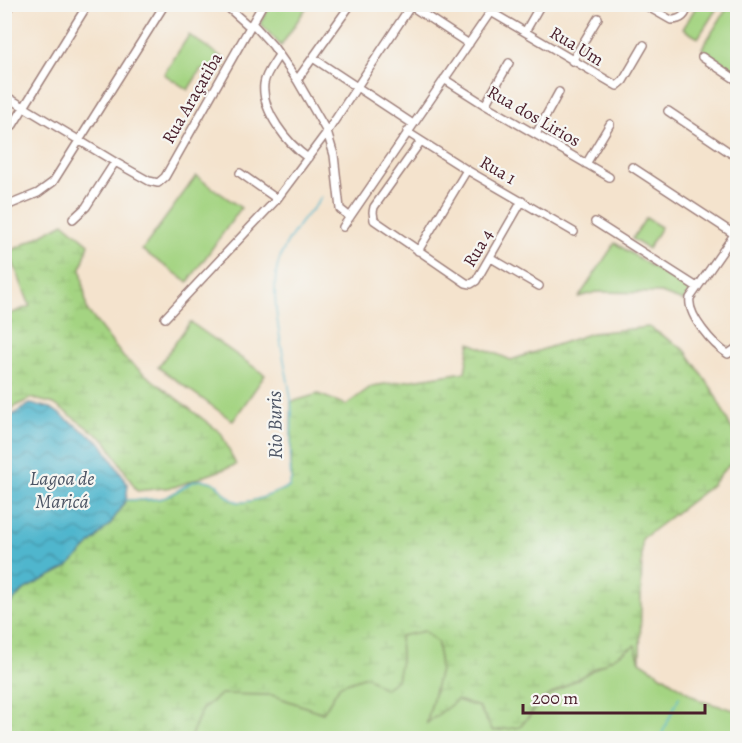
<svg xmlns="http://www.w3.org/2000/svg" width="742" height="743" font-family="Alegreya,serif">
	<defs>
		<pattern id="wetland-marsh" width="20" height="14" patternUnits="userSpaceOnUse" patternTransform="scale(1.5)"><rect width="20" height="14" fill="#a4d482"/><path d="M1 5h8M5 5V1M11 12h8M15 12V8" fill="none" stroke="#8fb670"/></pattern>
		<pattern id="water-waves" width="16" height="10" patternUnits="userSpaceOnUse" patternTransform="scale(1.5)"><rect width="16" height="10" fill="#4fb6cd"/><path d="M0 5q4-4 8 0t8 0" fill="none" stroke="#4493a7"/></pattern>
	</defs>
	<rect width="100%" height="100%" fill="#f6f6f2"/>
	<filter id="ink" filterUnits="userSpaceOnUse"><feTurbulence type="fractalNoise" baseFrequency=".0167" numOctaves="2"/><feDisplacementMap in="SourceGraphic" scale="12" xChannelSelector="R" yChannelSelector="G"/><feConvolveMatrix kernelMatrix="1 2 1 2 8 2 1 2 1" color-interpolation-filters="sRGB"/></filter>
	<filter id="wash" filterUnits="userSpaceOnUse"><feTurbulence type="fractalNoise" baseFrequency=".008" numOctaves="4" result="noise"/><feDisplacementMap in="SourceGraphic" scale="24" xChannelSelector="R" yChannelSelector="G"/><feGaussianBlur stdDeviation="1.35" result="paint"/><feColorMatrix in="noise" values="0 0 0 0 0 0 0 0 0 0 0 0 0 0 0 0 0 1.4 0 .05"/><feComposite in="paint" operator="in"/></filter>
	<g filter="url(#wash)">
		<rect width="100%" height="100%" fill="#f4e3cd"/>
		<path fill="#a4d482" stroke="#777a56" stroke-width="1.5" d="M271 5H308L281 46 260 23Z
			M697 5H719L698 38 683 29Z
			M729 5H737V73L702 48Z
			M189 35 226 60 217 77 201 69 188 90 164 74Z
			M196 176 241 208 188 282 142 250Z
			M646 218 661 227 648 249 632 239Z
			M615 243 690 291 683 301 661 293 596 292 579 297Z
			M190 322 265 375 233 421 158 367Z
			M424 631 438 643 440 670 427 722 457 700 479 707 493 731 520 727 543 699 635 645 640 661 701 701 738 711 737 738H194L191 735 202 709 221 694 272 695 323 713 340 685 366 676 401 660 400 636Z"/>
		<path fill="url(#wetland-marsh)" stroke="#777a56" stroke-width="1.5" d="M64 223 89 244 81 268 87 310 124 358 221 433 236 465 174 487 137 491 106 441 54 404 31 398 5 412V316L30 306 9 252Z
			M649 327 685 350 712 389 737 439V459L723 471 712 485 642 539 640 661 635 645 543 699 520 727 493 731 479 707 457 700 427 723 440 670 438 643 424 631 400 636 401 660 397 680 384 689 366 676 340 685 323 713 272 695 221 694 202 709 191 735 194 738H5V609L25 589 68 567 111 523 126 500C138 499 152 501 163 498 176 495 187 480 201 480 222 480 222 496 235 501 247 506 276 492 289 487L291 479V402L318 394 346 405 372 386 465 372 470 343 511 360 592 333Z"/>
		<path fill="url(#water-waves)" stroke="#4c6a7c" stroke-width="1.5" d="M30 404 51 408 102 444 128 485 126 500 111 523 68 567 25 589 5 609V420Z"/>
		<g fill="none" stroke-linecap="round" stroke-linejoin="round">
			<path stroke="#4fb6cd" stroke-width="1.5" d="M126 500C138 499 152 501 163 498 176 495 188 480 201 480 222 480 222 496 235 501 247 506 276 492 289 487L291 479C288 452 294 426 291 400 286 361 266 295 280 258 285 244 295 230 304 218 310 210 317 207 321 197
				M660 738 679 697"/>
		</g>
	</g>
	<g filter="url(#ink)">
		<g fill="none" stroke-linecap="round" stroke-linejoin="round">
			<g stroke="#9f817c" stroke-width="10">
				<path id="minor" d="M224 4 250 27
					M408 4 469 44
					M643 4 671 20C682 20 687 14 688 4
					M491 12 617 86 623 81 644 45
					M4 15 11 4
					M252 23 273 46 297 80 327 132 334 155 340 209 350 217
					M525 32 541 4
					M279 55C274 63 265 74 264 84 261 111 288 144 308 158
					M702 57 738 81
					M313 58 413 124
					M572 61 598 18
					M444 79 485 105 609 177
					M297 80 351 4
					M4 95 115 162 149 181 158 183 165 177 263 4
					M485 105 509 63
					M668 111 738 158
					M407 132 467 170 574 232
					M4 134 13 125 88 4
					M536 134 559 92
					M421 141 374 207 373 212 374 220 466 283 471 284 476 281 522 201
					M586 164 610 124
					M632 167 734 234
					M240 173 277 199
					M4 207 38 193 53 182 165 4
					M73 219 86 207 115 162
					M595 222 697 287
					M343 227 496 4
					M738 229 690 298C687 315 713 345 728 354L738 347
					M418 251 467 170
					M491 258 539 286
					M165 318 277 199 327 132 412 4"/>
			</g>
			<use href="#minor" stroke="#fff" stroke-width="7"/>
		</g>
	</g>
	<g text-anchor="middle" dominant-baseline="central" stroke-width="4.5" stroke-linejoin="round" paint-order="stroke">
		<g font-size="18" fill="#4a1f2b" stroke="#f6f6f2">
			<text transform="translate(577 46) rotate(31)">Rua Um</text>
			<text transform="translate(192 98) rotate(-60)">Rua Araçatiba</text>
			<text transform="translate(534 116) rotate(30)">Rua dos Lirios</text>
			<text transform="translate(498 170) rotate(30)">Rua 1</text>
			<text transform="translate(478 248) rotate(-59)">Rua 4</text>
		</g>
		<g font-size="20" font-style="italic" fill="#4c5464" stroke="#f6f6f2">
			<text transform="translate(275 425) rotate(-91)">Rio Buris</text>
			<text x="62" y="478">Lagoa de<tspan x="62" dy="23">Maricá</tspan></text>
		</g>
	</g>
	<rect width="742" height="743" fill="none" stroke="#f6f6f2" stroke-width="24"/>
	<path d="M523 704v9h182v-9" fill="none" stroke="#4a1f2b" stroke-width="3"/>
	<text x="532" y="704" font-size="18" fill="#4a1f2b" stroke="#f6f6f2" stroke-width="4.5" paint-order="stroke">200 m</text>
</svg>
